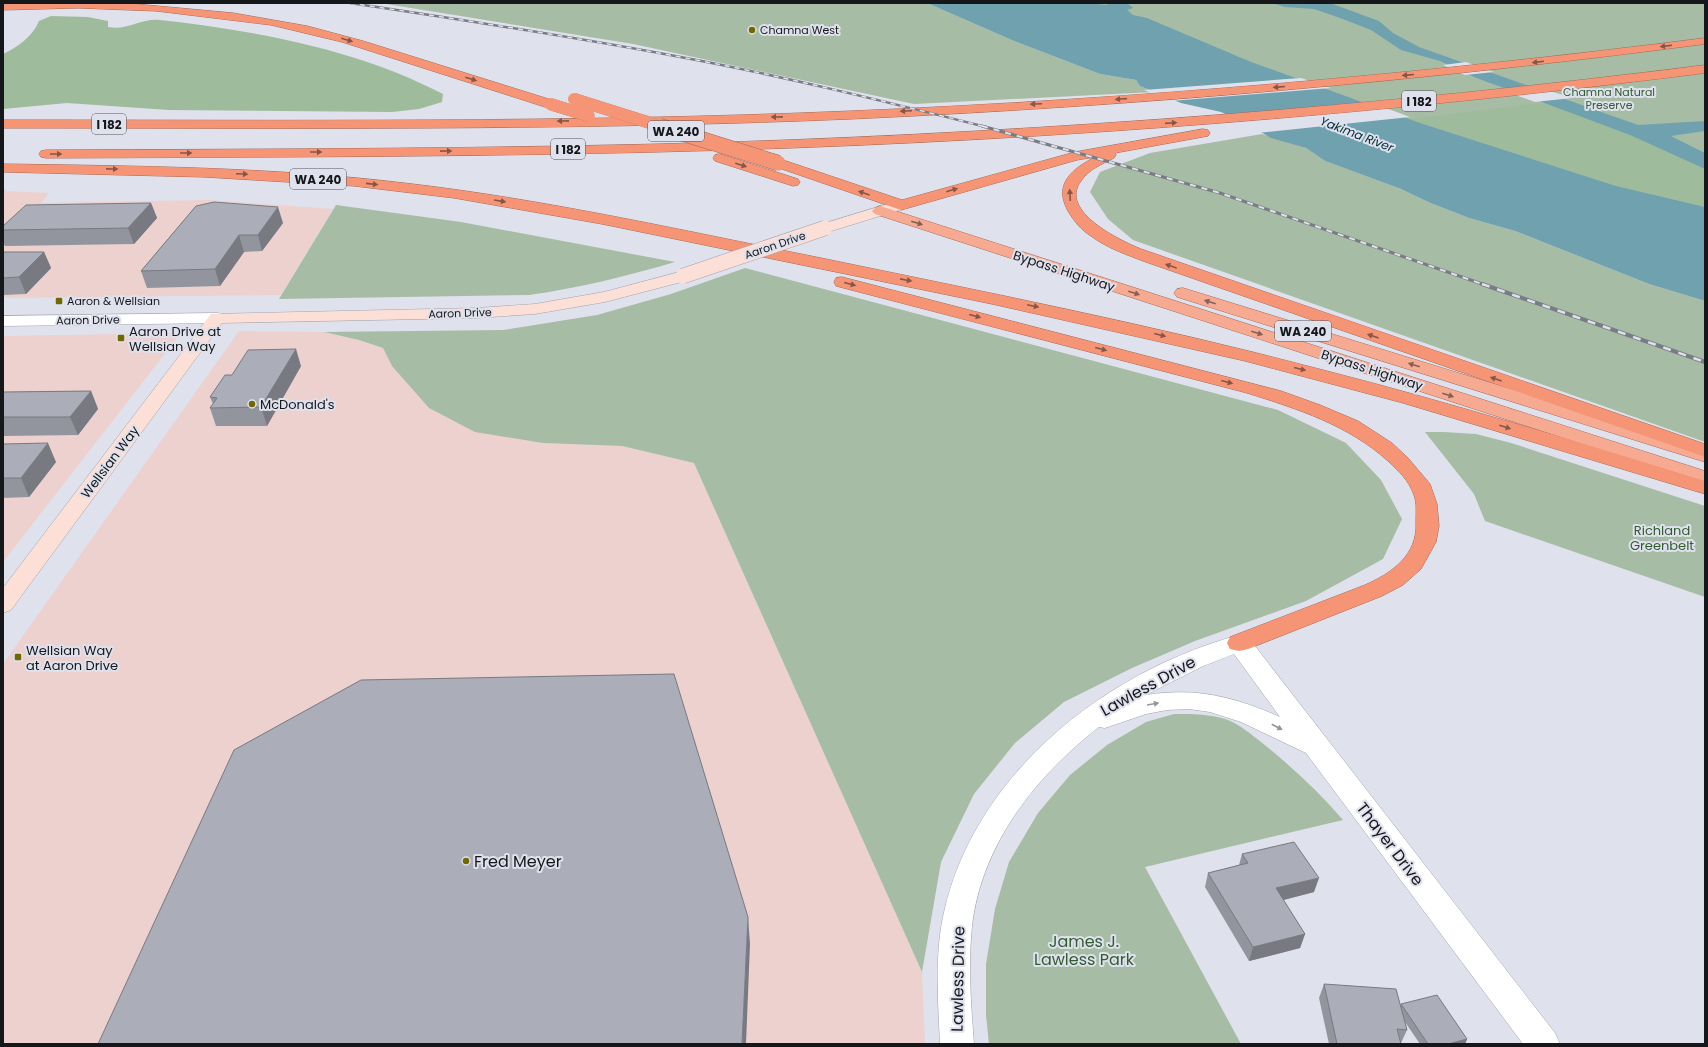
<svg xmlns="http://www.w3.org/2000/svg" width="1708" height="1047" font-family="Poppins,sans-serif">
	<rect width="100%" height="100%" fill="#dfe1ed"/>
	<path fill="#ecd1ce" d="M3 188 6 189 4 191 49 193 41 203 208 200 333 209 281 295 3 298Z
		M239 331 324 332 359 340 383 348 392 366 543 443 622 446 694 463 922 972 925 1044H3V664Z
		M181 333 3 562V336Z"/>
	<path fill="#a6bca5" d="M380 3H927L1014 41 1100 74 1136 80 1140 86 1154 92 914 104 633 44Z
		M1056 3H1705V230Z
		M1262 134 1306 148 1325 161 1401 189 1428 202 1469 218 1515 231 1649 284 1705 301V442L1133 240 1108 219 1090 192 1100 172 1150 153Z
		M336 205 461 222 675 262C627 276 579 288 529 295L279 299Z
		M745 268 1278 410 1346 443 1381 480 1402 519 1383 559 1306 601 1195 641 1132 668 1064 702 1015 743 974 794 941 862 922 972 694 463 622 446 543 443 475 432 429 408 392 366 383 348 359 340 324 332 503 330 597 315 671 294Z
		M1425 432H1444L1476 434 1511 443 1705 506V597L1485 521 1474 494Z
		M1174 714C1193 714 1211 714 1228 720 1240 725 1251 734 1261 742 1291 766 1318 791 1343 820L1145 867 1241 1044H989L986 1015V964L995 909 1009 862 1038 813 1070 775 1107 745 1146 722Z"/>
	<path fill="#9ebc9c" d="M51 16 88 17 108 21V27C127 31 141 18 160 20 257 31 356 49 443 94L442 102 419 109 392 112 169 110 67 103 3 109V54C18 47 33 36 39 21Z
		M1543 103 1630 135 1705 169V207L1616 186 1409 119Z"/>
	<path fill="#70a1ae" d="M927 3H1086L1107 5 1108 3H1127L1133 8 1127 10 1133 15 1147 18 1251 62 1420 123 1616 186 1705 207V301L1649 284 1515 231 1469 218 1428 202 1401 189 1325 161 1306 148 1271 138 1242 121 1221 112 1181 103 1140 86 1136 80 1100 74 1014 41Z
		M1272 3H1330L1379 21 1393 33 1419 47 1638 125 1705 121V131L1671 136 1705 153V169L1630 135 1474 77 1440 61 1401 50 1371 30 1340 18 1314 9 1285 7Z"/>
	<path fill="#dfe1ed" d="M1466 62 1494 72 1465 75 1443 65Z
		M1301 78 1331 88 1171 101 1144 90Z
		M1535 86 1572 98 1535 102 1501 90Z
		M1370 102 1410 117 1257 133 1241 123 1221 115Z"/>
	<g fill="none" stroke-linecap="round" stroke-linejoin="round">
		<g stroke="#a1a4af" stroke-width="1">
			<path id="tertiary" d="M217 313 223 314 226 318 223 322 217 323 3 326V316Z
				M1239 635 1248 637 1555 1033 1560 1044H1523L1306 753 1241 722 1210 712 1189 709 1167 710 1146 714 1105 728 1099 727C1036 776 982 843 972 926 968 965 971 1005 974 1044H940C938 1000 934 952 945 908 978 771 1107 671 1239 635ZM1234 654 1280 717C1235 697 1196 687 1146 695L1201 667Z"/>
		</g>
		<g stroke="#a1a4af" stroke-width="1">
			<path id="secondary" d="M901 200 906 202 909 205 906 208 825 233 819 231 817 228 819 225Z
				M683 271 689 272 691 276 689 280 605 302 535 314 476 318 222 323 11 610 3 613V588L211 314 476 308 535 304 604 292Z"/>
		</g>
		<g stroke="#a76956" stroke-width="1">
			<path id="trunk" d="M880 206 1705 471V484L875 214 872 211 875 208Z
				M1183 288 1705 449V462L1177 297 1174 293 1177 289Z"/>
		</g>
		<g stroke="#a76956" stroke-width="1">
			<path id="motorway" d="M125 3 233 13 307 26 363 41 555 101 556 104 555 107H545L342 42 271 25 156 11 78 8 3 10V4Z
				M1705 38V44C1422 81 1137 106 851 119 569 131 286 128 3 128V120C286 120 569 123 851 111 1137 99 1422 74 1705 38Z
				M1705 65V73C1382 114 1057 140 731 150 503 157 274 157 46 158L41 157 39 154 41 151 46 150C274 149 503 149 731 142 1057 131 1382 106 1705 65Z
				M1203 129 1208 130 1210 133 1208 136 1115 153 1116 155 1114 158C1102 164 1088 170 1081 181 1058 211 1121 241 1141 249L1705 444V457L1143 261C1125 254 1107 248 1091 236 1081 230 1074 221 1068 211 1053 184 1072 169 1095 157L1077 160 901 210 773 166 771 163 773 160H783L902 200 1075 152Z
				M720 154 798 179 800 182 798 185 793 186 715 161 713 158 715 155Z
				M3 164C137 166 271 167 404 183 543 199 680 230 816 257 985 292 1153 325 1319 369 1449 402 1577 442 1705 481V494L1403 403 1245 361 992 304 602 224 454 198 354 186 204 177 3 172Z
				M842 277 1281 391 1320 405 1358 421 1392 443 1408 458 1430 484 1437 504 1439 526 1436 542 1421 569 1403 585 1382 596 1248 649 1239 651 1230 649 1227 643 1230 637 1365 585C1392 573 1418 555 1416 522 1416 512 1417 503 1414 495 1409 481 1399 471 1388 461 1348 425 1298 409 1247 393L836 286 834 282 836 278Z"/>
		</g>
		<use href="#tertiary" fill="#fff" fill-rule="evenodd"/>
		<use href="#secondary" fill="#fcdfd6" fill-rule="evenodd"/>
		<use href="#trunk" fill="#f7aa92" fill-rule="evenodd"/>
		<use href="#motorway" fill="#f59576" fill-rule="evenodd"/>
		<g stroke="#7a7c84" stroke-width="2.5">
			<path id="rail-far2" d="M350 3C458 19 567 36 675 56 779 75 883 101 986 127"/>
		</g>
		<g stroke="#7a7c84" stroke-width="3">
			<path id="rail-far1" d="M982 126 1220 193 1485 285"/>
		</g>
		<g stroke="#7a7c84" stroke-width="4">
			<path id="rail" d="M1482 284 1705 362"/>
		</g>
		<use href="#rail-far2" stroke="#dfe1ed" stroke-width="1.5" stroke-dasharray="5" stroke-linecap="butt"/>
		<use href="#rail-far1" stroke="#dfe1ed" stroke-width="2" stroke-dasharray="6" stroke-linecap="butt"/>
		<use href="#rail" stroke="#dfe1ed" stroke-width="2.5" stroke-dasharray="8" stroke-linecap="butt"/>
		<g stroke="#a1a4af" stroke-width="16" stroke-linecap="butt">
			<path id="secondary-bridge" d="M683 276 825 228"/>
		</g>
		<g stroke="#a76956" stroke-width="12" stroke-linecap="butt">
			<path id="motorway-bridge-far1" d="M574 99 663 127
				M550 104 589 116"/>
		</g>
		<g stroke="#a76956" stroke-width="16" stroke-linecap="butt">
			<path id="motorway-bridge" d="M659 126 778 163"/>
		</g>
		<use href="#secondary-bridge" stroke="#fcdfd6" stroke-width="15"/>
		<use href="#motorway-bridge-far1" stroke="#f59576" stroke-width="12"/>
		<use href="#motorway-bridge" stroke="#f59576" stroke-width="15"/>
	</g>
	<path fill="#93959e" d="M151 203 157 218 134 244 5 246 3 242V226Z
		M196 206 283 223 262 251 244 252 220 286 147 288 141 271Z
		M3 252H44L51 268 26 294 3 295Z
		M301 366 267 426H216L210 408 213 404 210 397 232 375Z
		M91 391 98 409 78 435 3 436V392Z
		M3 444 56 462 29 497 3 498Z
		M1242 854 1314 892 1283 900 1305 934 1300 948 1249 961 1205 887 1208 873 1239 865Z
		M1324 984 1400 1005 1401 1004 1467 1039 1465 1044H1420L1405 1022 1407 1030 1401 1043V1044H1329L1319 998Z"/>
	<path fill="#787981" d="M151 203 157 218 134 244 128 228Z
		M278 207 283 223 262 251 258 235Z
		M239 235 244 252 220 286 215 269Z
		M44 252 51 268 26 294 19 277Z
		M296 349 301 366 267 426 261 407Z
		M91 391 98 409 78 435 70 417Z
		M48 443 56 462 29 497 21 478Z
		M1319 878 1314 892 1272 903 1276 888Z
		M748 917 750 944 746 1044H742Z
		M1305 934 1300 948 1249 961 1253 947Z
		M1467 1039 1465 1044H1448Z"/>
	<path fill="#abadb8" stroke="#787981" d="M214 202 278 207 258 235H239L215 269 141 271 196 206Z
		M151 203 128 228 3 230V226L26 205Z
		M3 252H44L19 277 3 278Z
		M296 349 261 407 210 408 217 398 210 397 225 375H232L248 350Z
		M91 391 70 417H3V392Z
		M48 443 21 478H3V444Z
		M674 674 748 917 742 1044H98L234 750 361 680Z
		M1294 842 1319 878 1276 888 1305 934 1253 947 1208 873 1248 863 1242 854Z
		M1324 984 1396 989 1407 1030 1397 1029 1401 1044H1337Z
		M1437 995 1467 1039 1448 1044H1428L1401 1004Z"/>
	<defs><path id="oneway-solid" d="M-6-.8H1V-3.2L6.5 0L1 3.2V.8H-6Z"/></defs>
	<g fill="#865648">
		<use href="#oneway-solid" transform="translate(347 40) rotate(16)"/>
		<use href="#oneway-solid" transform="translate(1666 46) rotate(173)"/>
		<use href="#oneway-solid" transform="translate(1538 62) rotate(173)"/>
		<use href="#oneway-solid" transform="translate(1408 75) rotate(175)"/>
		<use href="#oneway-solid" transform="translate(471 79) rotate(18)"/>
		<use href="#oneway-solid" transform="translate(1279 87) rotate(175)"/>
		<use href="#oneway-solid" transform="translate(1121 99) rotate(176)"/>
		<use href="#oneway-solid" transform="translate(1036 104) rotate(177)"/>
		<use href="#oneway-solid" transform="translate(906 111) rotate(177)"/>
		<use href="#oneway-solid" transform="translate(777 117) rotate(179)"/>
		<use href="#oneway-solid" transform="translate(563 121) rotate(179)"/>
		<use href="#oneway-solid" transform="translate(1171 123) rotate(-4)"/>
		<use href="#oneway-solid" transform="translate(446 151) rotate(-1)"/>
		<use href="#oneway-solid" transform="translate(316 152)"/>
		<use href="#oneway-solid" transform="translate(186 153)"/>
		<use href="#oneway-solid" transform="translate(56 154)"/>
		<use href="#oneway-solid" transform="translate(741 165) rotate(18)"/>
		<use href="#oneway-solid" transform="translate(112 169) rotate(1)"/>
		<use href="#oneway-solid" transform="translate(242 174) rotate(2)"/>
		<use href="#oneway-solid" transform="translate(372 184) rotate(6)"/>
		<use href="#oneway-solid" transform="translate(952 190) rotate(-16)"/>
		<use href="#oneway-solid" transform="translate(864 193) rotate(-161)"/>
		<use href="#oneway-solid" transform="translate(1070 195) rotate(-93)"/>
		<use href="#oneway-solid" transform="translate(500 201) rotate(9)"/>
		<use href="#oneway-solid" transform="translate(1171 266) rotate(-161)"/>
		<use href="#oneway-solid" transform="translate(906 280) rotate(11)"/>
		<use href="#oneway-solid" transform="translate(850 284) rotate(15)"/>
		<use href="#oneway-solid" transform="translate(1033 306) rotate(12)"/>
		<use href="#oneway-solid" transform="translate(975 316) rotate(15)"/>
		<use href="#oneway-solid" transform="translate(1160 335) rotate(14)"/>
		<use href="#oneway-solid" transform="translate(1373 336) rotate(-161)"/>
		<use href="#oneway-solid" transform="translate(1101 349) rotate(15)"/>
		<use href="#oneway-solid" transform="translate(1300 369) rotate(14)"/>
		<use href="#oneway-solid" transform="translate(1496 379) rotate(-161)"/>
		<use href="#oneway-solid" transform="translate(1227 382) rotate(15)"/>
		<use href="#oneway-solid" transform="translate(1505 427) rotate(17)"/>
	</g>
	<g fill="#866056">
		<use href="#oneway-solid" transform="translate(917 223) rotate(18)"/>
		<use href="#oneway-solid" transform="translate(1134 293) rotate(18)"/>
		<use href="#oneway-solid" transform="translate(1210 302) rotate(-163)"/>
		<use href="#oneway-solid" transform="translate(1257 333) rotate(18)"/>
		<use href="#oneway-solid" transform="translate(1414 365) rotate(-163)"/>
		<use href="#oneway-solid" transform="translate(1448 395) rotate(18)"/>
	</g>
	<g fill="#969798">
		<use href="#oneway-solid" transform="translate(1153 704) rotate(-10)"/>
		<use href="#oneway-solid" transform="translate(1277 727) rotate(28)"/>
	</g>
	<g fill="#726800" stroke="#dfe1ed" stroke-width="1.5">
		<circle cx="752" cy="30" r="4"/>
		<rect x="55" y="297" width="8" height="8" rx="2"/>
		<rect x="117" y="334" width="8" height="8" rx="2"/>
		<circle cx="252" cy="404" r="4"/>
		<rect x="14" y="653" width="8" height="8" rx="2"/>
		<circle cx="466" cy="861" r="4"/>
	</g>
	<g text-anchor="middle" dominant-baseline="central" stroke-width="4" stroke-linejoin="round" paint-order="stroke">
		<g font-size="11" fill="#16171b" stroke="#dfe1ed" text-anchor="start">
			<text x="760" y="30">Chamna West</text>
			<text x="67" y="301">Aaron &amp; Wellsian</text>
		</g>
		<g font-size="11" fill="#315c30" stroke="#dfe1ed">
			<text x="1609" y="92">Chamna Natural<tspan x="1609" dy="13">Preserve</tspan></text>
		</g>
		<g font-size="11" fill="#16171b" stroke="#dfe1ed">
			<text transform="translate(775 245) rotate(-19)">Aaron Drive</text>
			<text transform="translate(460 313) rotate(-2)">Aaron Drive</text>
			<text transform="translate(88 320) rotate(-1)">Aaron Drive</text>
		</g>
		<g fill="#dfe1ed" stroke="#52545a" stroke-width="1">
			<rect x="1402" y="91" width="34" height="20" rx="3"/>
			<rect x="92" y="114" width="34" height="20" rx="3"/>
			<rect x="648" y="121" width="56" height="20" rx="3"/>
			<rect x="551" y="139" width="34" height="20" rx="3"/>
			<rect x="290" y="169" width="56" height="20" rx="3"/>
			<rect x="1275" y="321" width="56" height="20" rx="3"/>
		</g>
		<g font-size="12" font-weight="bold" fill="#16171b">
			<text x="1419" y="101">I 182</text>
			<text x="109" y="124">I 182</text>
			<text x="676" y="131">WA 240</text>
			<text x="568" y="149">I 182</text>
			<text x="318" y="179">WA 240</text>
			<text x="1303" y="331">WA 240</text>
		</g>
		<g font-size="12" font-style="italic" fill="#002f3a" stroke="#dfe1ed">
			<text transform="translate(1357 134) rotate(21)">Yakima River</text>
		</g>
		<g font-size="13" fill="#16171b" stroke="#dfe1ed">
			<text transform="translate(1064 271) rotate(18)">Bypass Highway</text>
			<text transform="translate(1372 370) rotate(18)">Bypass Highway</text>
			<text transform="translate(110 462) rotate(-53)">Wellsian Way</text>
		</g>
		<g font-size="13" fill="#16171b" stroke="#dfe1ed" text-anchor="start">
			<text x="129" y="331">Aaron Drive at<tspan x="129" dy="15">Wellsian Way</tspan></text>
			<text x="260" y="404">McDonald's</text>
			<text x="26" y="650">Wellsian Way<tspan x="26" dy="15">at Aaron Drive</tspan></text>
		</g>
		<g font-size="13" fill="#315c30" stroke="#dfe1ed">
			<text x="1662" y="530">Richland<tspan x="1662" dy="15">Greenbelt</tspan></text>
		</g>
		<g font-size="16" fill="#16171b" stroke="#dfe1ed">
			<text transform="translate(1148 686) rotate(-29)">Lawless Drive</text>
			<text transform="translate(1390 844) rotate(53)">Thayer Drive</text>
			<text transform="translate(958 979) rotate(-89)">Lawless Drive</text>
		</g>
		<g font-size="16" fill="#16171b" stroke="#dfe1ed" text-anchor="start">
			<text x="474" y="861">Fred Meyer</text>
		</g>
		<g font-size="16" fill="#315c30" stroke="#dfe1ed">
			<text x="1084" y="941">James J.<tspan x="1084" dy="18">Lawless Park</tspan></text>
		</g>
	</g>
	<rect width="1708" height="1047" fill="none" stroke="#16171b" stroke-width="8"/>
</svg>
